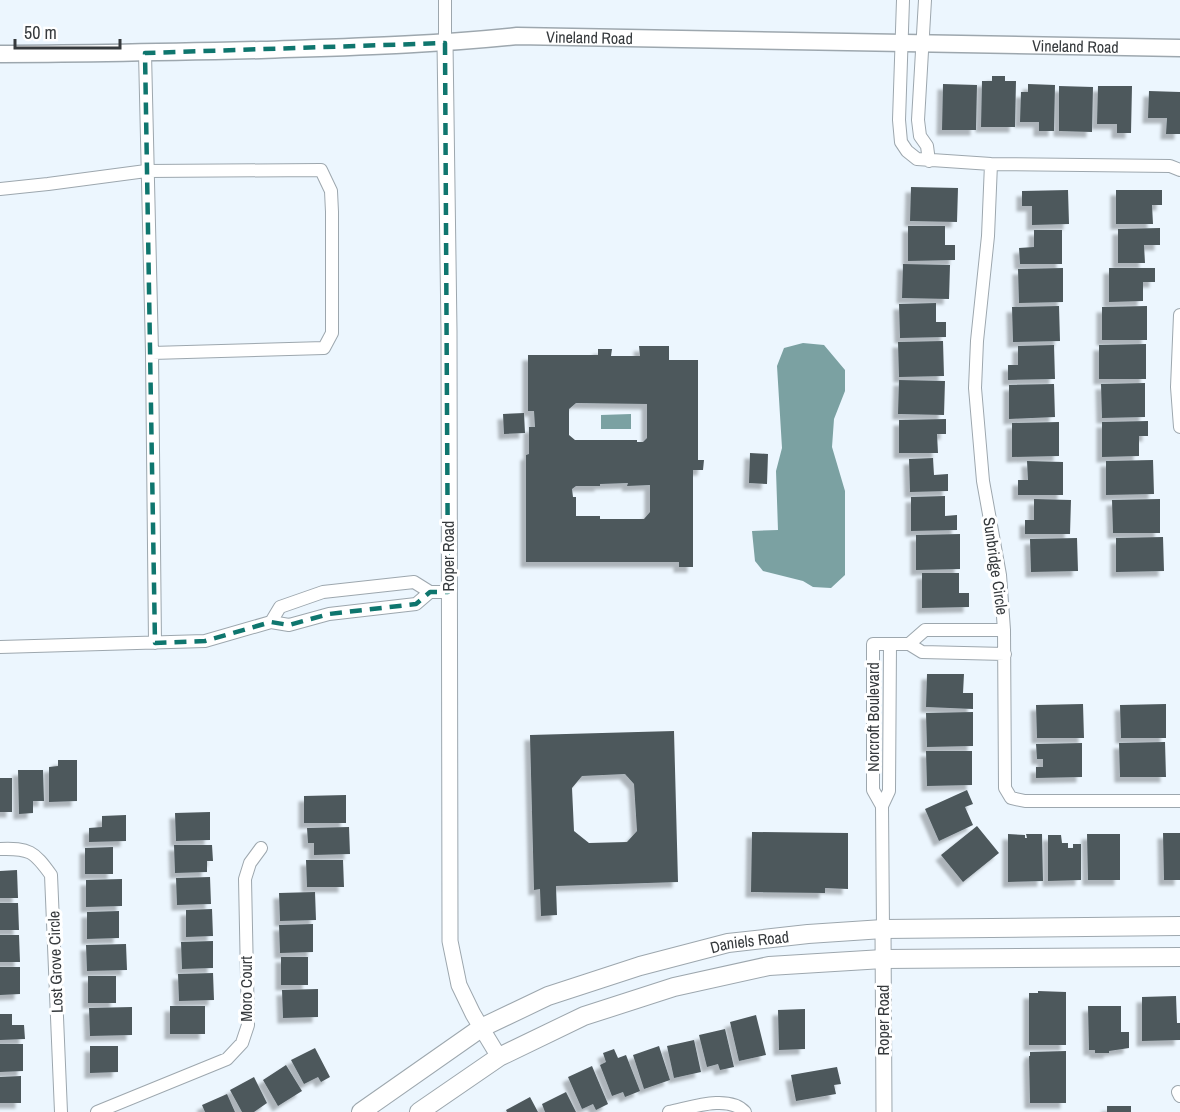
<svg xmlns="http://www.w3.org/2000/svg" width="1180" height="1112" font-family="'Archivo Narrow',sans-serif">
	<defs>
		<filter id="shadow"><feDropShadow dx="-5.5" dy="5.5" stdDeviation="1.5" flood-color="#0004"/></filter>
	</defs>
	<rect width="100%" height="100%" fill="#ecf6fe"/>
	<path fill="#7ba1a2" d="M803 343 824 345 845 370V391L834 419 832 447 845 491V575L831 588 813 587 803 581 763 571 755 561 752 531 778 530 776 471 782 448 777 366 784 348Z
		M631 414V429H601V415Z"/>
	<path fill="#4d585c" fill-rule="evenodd" filter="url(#shadow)" d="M992 76H1005V81H1016L1015 127H981L982 81H992Z
		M943 84 977 85 976 130H942Z
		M1028 84 1055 85 1054 131H1039V122H1020L1021 92H1028Z
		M1059 86 1093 87 1092 132 1059 131Z
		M1098 86H1132L1131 133H1117V124H1097Z
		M1149 91 1180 92V134H1166L1167 118H1148Z
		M911 187 958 188 957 222 910 221Z
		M1068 190 1069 224 1032 225V206H1022V191Z
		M1116 190H1162V205H1152L1153 224H1116Z
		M908 226H945V245H955V260L908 261Z
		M1160 228V245H1144L1145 263H1118V229Z
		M1034 230H1062V264H1020L1019 248 1034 247Z
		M903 264 950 265 949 299 902 298Z
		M1063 268V302L1019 303 1018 269Z
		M1109 268H1155V282H1143V301L1109 302Z
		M936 303V322H946V337L900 338 899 304Z
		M1059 306 1060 341 1013 342 1012 307Z
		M1147 306V340H1102V307Z
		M943 341 944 376 899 377 898 342Z
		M1146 344V379H1099V345Z
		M1054 345 1055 379 1008 380V365H1018V346Z
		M639 346H669V360H698V460H704L703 470H693V567H679V562H526V455L529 454V427H535L534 411H528V355H598V349H612L611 356H640ZM576 403 647 404V438L643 442H637V440H575L569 435V409ZM628 483 627 486 650 485V512L644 519H600V516H576V497H573L572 489 576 486H600V484Z
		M899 380 945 381 944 415 898 414Z
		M1145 383V417L1102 418 1101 384Z
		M1054 384 1055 417 1009 419V385Z
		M524 413 525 433 504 434 503 414Z
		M946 419V434H937L938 453H899V420Z
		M1148 421V436H1139V456L1102 457V422Z
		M1059 422V456L1012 457V423Z
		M750 453 768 454 767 484 749 483Z
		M933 458 934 475 948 474V491L910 492 909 459Z
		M1153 460 1154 494 1106 495V461Z
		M1027 461 1063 462V495H1018V480H1028Z
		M945 496V516L957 515V530L911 531V497Z
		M1034 499 1071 500 1070 534H1025V520H1034Z
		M1160 499V533H1113L1112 500Z
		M960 534V569L916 570V535Z
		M1163 537 1164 571 1116 572V538Z
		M1077 538 1078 571 1031 572 1030 539Z
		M922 573H959V593H969V607L922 608Z
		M927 674H964L963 693H973V709L926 707Z
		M1083 704 1084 738H1037L1036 705Z
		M1166 704V738H1121L1120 705Z
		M973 712V746L927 747 926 713Z
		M674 731 678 882 556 886 557 915 541 916 540 889 534 890 530 735ZM625 774 634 784 637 831 627 842 589 843 574 831 572 788 582 776Z
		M1165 742 1166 777H1120L1119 743Z
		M1082 743V777L1036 778V767H1043V759H1037L1036 744Z
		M926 751H972V785L927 786Z
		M58 760H77V801L49 802V767L58 766Z
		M18 770H43L44 801H33V813L19 814Z
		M0 778H12V812H0Z
		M967 790 973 804 965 807 973 825 939 841 925 809Z
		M346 795V823H304V796Z
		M210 812V840L176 841 175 813Z
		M126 815V841L89 842V828L102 827V816Z
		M977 826 999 853 963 882 941 855Z
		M349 827 350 854 314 855V843H308L307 828Z
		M752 832 848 833V889L825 888V893L751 892Z
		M1163 833H1180V880H1164Z
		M1008 834 1025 835V838H1027L1026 834H1042L1043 881 1008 882Z
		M1087 834H1120V880H1088Z
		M1048 835H1061L1062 843H1068V848H1073V844H1081V880L1048 881Z
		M174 845H212L213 861H207V872L175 873Z
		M113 847V874H85V848Z
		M306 860H343L344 887H307Z
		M17 870 18 898H0V871Z
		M210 877 211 904 177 905 176 878Z
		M122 879V906L86 907V880Z
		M315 892 316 920 280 921 279 893Z
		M0 903H18L19 930H0Z
		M212 909 213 936 186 937V910Z
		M119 911V938L87 939V912Z
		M313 924V952L280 953 279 925Z
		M0 935H19L20 962H0Z
		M213 941V968L182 969 181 942Z
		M126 944 127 970 87 971 86 945Z
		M281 957H308V985H281Z
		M0 967H20V994L0 995Z
		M213 973 214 1000 179 1001 178 974Z
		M88 976H116V1003H88Z
		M318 989V1017L283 1018 282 990Z
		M1038 991 1066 992V1045H1029V993H1038Z
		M1176 996 1177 1023H1180V1040L1142 1041V997Z
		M170 1006H205V1034H170Z
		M1088 1006H1121V1032H1129V1048L1109 1051V1053H1095V1050H1089Z
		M132 1007V1035L90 1036 89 1008Z
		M805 1009V1049L779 1050 778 1010Z
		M0 1014H12V1025H24L25 1039 0 1040Z
		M756 1015 766 1055 739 1061 730 1022Z
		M725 1029 734 1067 720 1070 718 1064 707 1067 699 1035Z
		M694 1040 701 1072 674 1078 667 1046Z
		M0 1044H23V1071L0 1072Z
		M90 1046H118V1072L90 1073Z
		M659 1046 670 1080 644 1089 633 1055Z
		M315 1048 330 1077 321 1082 318 1077 304 1084 291 1060Z
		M614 1049 618 1058 626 1055 640 1091 625 1097 623 1092 612 1096 600 1065 606 1062 603 1053Z
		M1066 1051V1103H1030L1029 1056H1030V1052Z
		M286 1065 302 1091 278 1106 263 1080Z
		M592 1066 608 1104 596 1110 593 1104 582 1109 568 1077Z
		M837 1067 841 1084 834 1085 836 1094 796 1101 791 1075Z
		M21 1076V1103H0V1077Z
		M254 1077 267 1103 254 1112H242L230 1090Z
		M566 1092 576 1112H545L542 1104Z
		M227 1094 235 1112H205L202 1105Z
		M530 1097 538 1112H507L506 1110Z
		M1107 1106H1131V1112H1107Z"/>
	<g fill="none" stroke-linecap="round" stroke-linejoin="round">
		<g stroke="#9da7ae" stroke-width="14">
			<path id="minor" d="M445 0V43
				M903 0 899 120 901 142 907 151 917 159 991 164 1170 166 1180 170
				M925 0 918 120 920 136 927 146 929 161
				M145 53 152 353 155 643
				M991 164 988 236 977 341 975 388 983 481 1000 575 1004 630 1005 788 1011 798 1025 801H1180
				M0 189 48 184 146 171 321 170 331 191 332 212V333L324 348 152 353
				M1180 315 1177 387 1180 427
				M271 622 280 607 323 592 414 582 430 592H448
				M909 644 925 630H1004
				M0 647 205 641 271 622 289 625 329 614 416 604 430 592
				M882 806 873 790V644H909L922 652 1005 654
				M0 849C29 848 34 851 51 875L61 1112
				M883 929 882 806 889 791 890 644
				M1178 1092 1180 1096
				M97 1112 227 1059 242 1043 248 1025 245 879 250 863 261 848
				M669 1112C690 1108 728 1094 745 1112"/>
		</g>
		<g stroke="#9da7ae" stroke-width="17">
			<path id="tertiary" d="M445 43 449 331 450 941 459 985 473 1014 499 1057
				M883 929 884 1112"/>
		</g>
		<g stroke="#9da7ae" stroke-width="19">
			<g id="secondary">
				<path id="s1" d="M0 54C87 54 174 52 261 50 346 47 432 45 517 36L1180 48"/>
			</g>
		</g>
		<g stroke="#9da7ae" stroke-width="20">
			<g id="primary">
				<path id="s2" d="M361 1112 481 1028 548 996 640 966 728 943 808 934 883 929 1180 926"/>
				<path d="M419 1112 499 1057 584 1016 674 987 769 966 883 959 1180 957"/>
			</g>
		</g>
		<use href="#minor" stroke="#fff" stroke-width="12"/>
		<use href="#tertiary" stroke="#fff" stroke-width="15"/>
		<use href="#secondary" stroke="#fff" stroke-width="16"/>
		<use href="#primary" stroke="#fff" stroke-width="18"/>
	</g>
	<path fill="none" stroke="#0f766e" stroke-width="4.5" stroke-dasharray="12 8" stroke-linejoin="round" d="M445 43 448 592H430L416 604 329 614 289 625 271 622 205 641 155 643 145 53Z"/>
	<g text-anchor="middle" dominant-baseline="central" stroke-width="6" stroke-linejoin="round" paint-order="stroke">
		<g font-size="16" fill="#363a3d" stroke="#fff">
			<text stroke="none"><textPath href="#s1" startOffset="590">Vineland Road</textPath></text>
			<text stroke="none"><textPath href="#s1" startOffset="1076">Vineland Road</textPath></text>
			<text transform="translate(448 556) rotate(-90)">Roper Road</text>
			<text transform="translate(996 566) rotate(82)">Sunbridge Circle</text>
			<text transform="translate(873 717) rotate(-90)">Norcroft Boulevard</text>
			<text stroke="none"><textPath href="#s2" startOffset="430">Daniels Road</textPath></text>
			<text transform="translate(55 962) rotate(-92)">Lost Grove Circle</text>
			<text transform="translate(246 989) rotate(-90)">Moro Court</text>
			<text transform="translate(883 1020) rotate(-90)">Roper Road</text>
		</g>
	</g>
	<path d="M15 39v9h105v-9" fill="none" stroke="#363a3d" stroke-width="3"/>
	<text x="24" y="39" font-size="18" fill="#363a3d" stroke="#ffffff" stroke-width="4.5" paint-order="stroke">50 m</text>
</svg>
